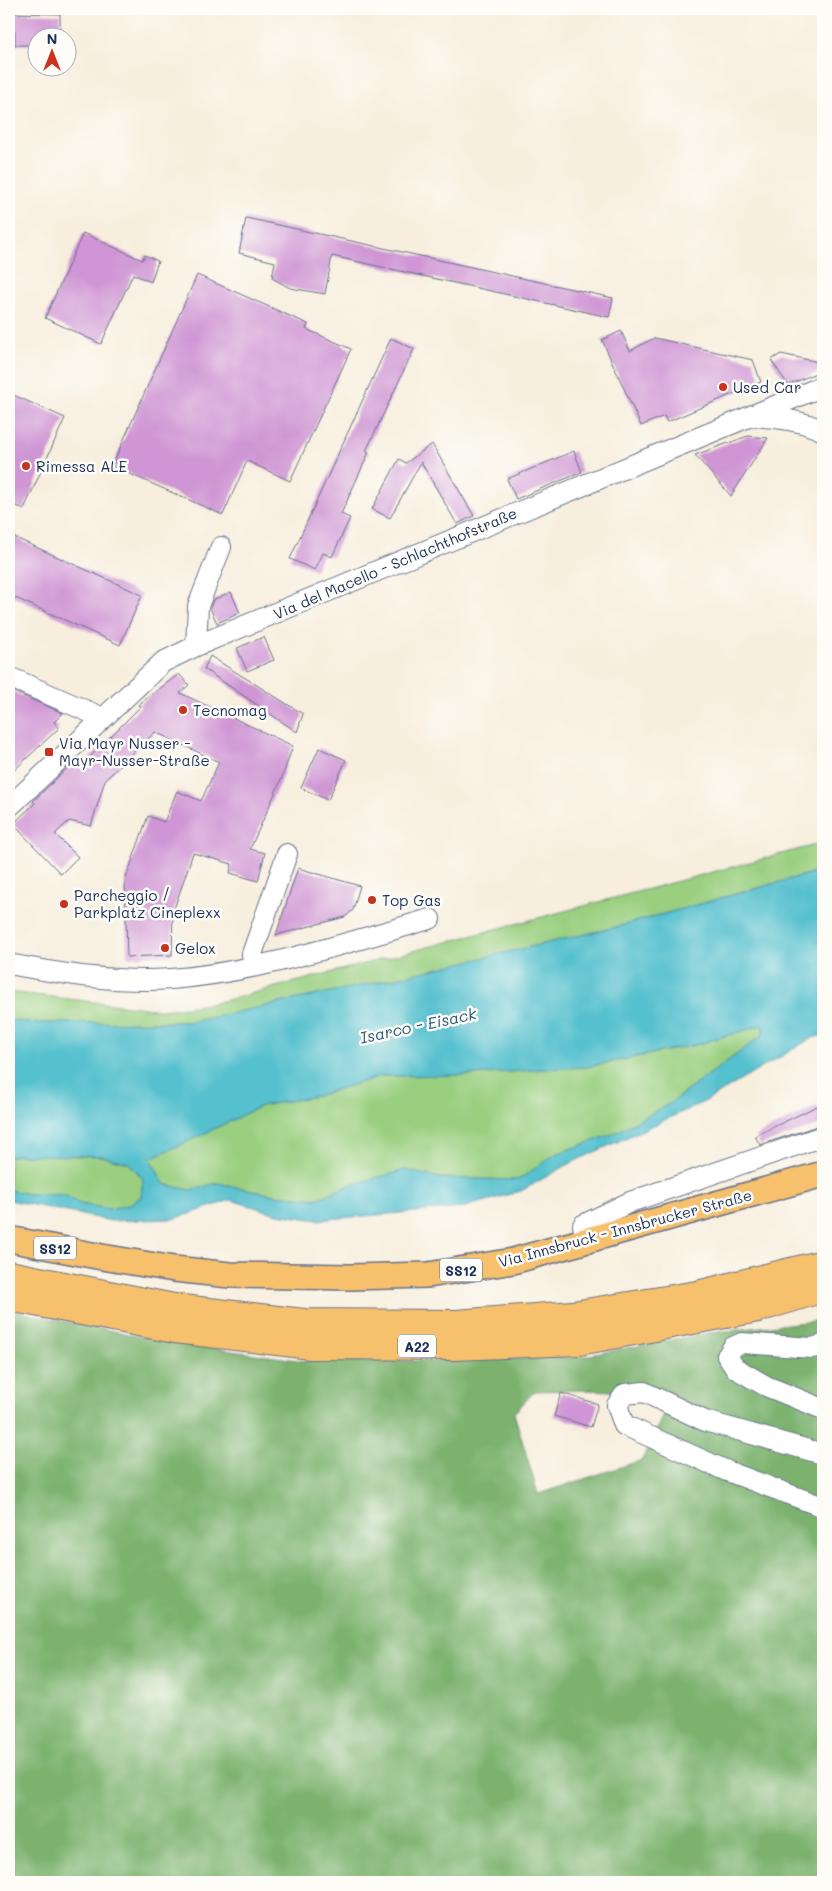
<svg xmlns="http://www.w3.org/2000/svg" width="832" height="1891" font-family="Mali,sans-serif">
	<rect width="100%" height="100%" fill="#fdfcf7"/>
	<filter id="ink" filterUnits="userSpaceOnUse"><feTurbulence type="fractalNoise" baseFrequency=".02" numOctaves="2"/><feDisplacementMap in="SourceGraphic" scale="10" xChannelSelector="R" yChannelSelector="G"/><feConvolveMatrix kernelMatrix="1 2 1 2 8 2 1 2 1" color-interpolation-filters="sRGB"/></filter>
	<filter id="wash" filterUnits="userSpaceOnUse"><feTurbulence type="fractalNoise" baseFrequency=".0096" numOctaves="4" result="noise"/><feDisplacementMap in="SourceGraphic" scale="20" xChannelSelector="R" yChannelSelector="G"/><feGaussianBlur stdDeviation="1.12" result="paint"/><feColorMatrix in="noise" values="0 0 0 0 0 0 0 0 0 0 0 0 0 0 0 0 0 1.4 0 .05"/><feComposite in="paint" operator="in"/></filter>
	<g filter="url(#wash)">
		<rect width="100%" height="100%" fill="#f7eedd"/>
		<path fill="#9acf80" stroke="#5a7f6f" d="M823 843V870L616 927 392 979 190 1022 32 1023 9 1020V992L163 1010 215 1003Z
			M763 1024V1035L669 1104 613 1134 556 1154 518 1180 439 1178 405 1170 350 1185 317 1199 274 1195 218 1183 190 1190 164 1184 150 1158 185 1143 261 1106 317 1096 381 1076 474 1075 544 1069 587 1067 695 1045Z
			M16 1155 101 1156 129 1163 143 1179 141 1197 128 1205 109 1209 80 1204 65 1195 29 1194 9 1190V1157Z"/>
		<path fill="#7bb26e" stroke="#4b7066" fill-rule="evenodd" d="M9 1310 168 1342 304 1361H453L579 1357 708 1333 823 1320V1882H9ZM584 1390 673 1393 642 1460 538 1494 514 1413 535 1391Z"/>
		<path fill="#54c0ce" stroke="#387896" fill-rule="evenodd" d="M823 870V1035L812 1038 706 1101 571 1163 521 1191 462 1208 317 1220 277 1214 231 1200 174 1219 111 1221 9 1200V1190L29 1194 65 1195 80 1204 109 1209 128 1205 141 1197 143 1179 129 1163 101 1156 16 1155 9 1157V1020L32 1023 190 1022 392 979 616 927ZM763 1025V1035L669 1104 613 1134 556 1154 518 1180 439 1178 405 1170 350 1185 317 1199 274 1195 218 1183 190 1190 164 1184 150 1158 185 1143 261 1106 317 1096 381 1076 474 1075 544 1069 587 1067 695 1045Z"/>
		<g id="blocks">
			<path fill="#cf95d4" d="M9 13 60 14V38H38V45H15V31H9Z
				M246 218 613 298 609 317 332 256 325 294 290 288 272 278 275 262 239 253Z
				M83 233 142 260 145 255 158 261 151 282 133 274 101 344 45 318Z
				M197 275 308 324 306 329 351 349 290 481 247 461 223 515 112 466Z
				M621 331 630 351 654 338 753 360 761 382 667 422 664 416 641 426 602 340Z
				M391 338 414 349 366 451 369 452 341 514 350 518 332 557 323 553 315 570 290 559Z
				M781 354 823 363V370L788 385 771 360Z
				M9 393 65 418 24 509 9 503Z
				M748 436 768 438 731 496 695 455Z
				M432 444 474 516 457 524 421 462 390 518 372 509 399 459 406 463Z
				M574 451 582 472 516 499 507 479Z
				M9 535 142 595 120 645 9 595Z
				M231 592 240 613 217 623 210 608 213 600Z
				M264 637 274 660 247 671 237 648Z
				M210 656 303 714 297 732 204 669Z
				M179 674 189 685 180 693 293 746 281 780 250 849 265 853 258 881 230 873 232 864 193 853 173 912 172 955 127 957 125 881 148 816 164 822 177 791 201 801 219 762 155 732 105 780 91 826 69 821 55 834 78 857 61 874 13 824 35 803 33 801 73 763 80 767 141 706 138 705Z
				M9 690 63 713 54 722 59 728 9 775Z
				M319 748 346 760 328 800 301 788Z
				M298 868 360 886 353 910 345 917 276 935Z
				M817 1106 823 1118V1124L760 1145 755 1136Z
				M561 1393 598 1404 591 1427 554 1416Z"/>
		</g>
	</g>
	<g filter="url(#ink)">
		<use href="#blocks" fill-opacity="0" stroke="#68728a" stroke-width="1"/>
		<g fill="none" stroke-linecap="round" stroke-linejoin="round">
			<g stroke="#68728a" stroke-width="22">
				<path id="minor" d="M754 416C778 418 802 420 823 431
					M196 646 198 606 221 547
					M9 677 103 718
					M9 807 163 662 196 646 823 386
					M9 964C62 974 117 983 171 979 259 972 345 943 430 919
					M254 966 252 954 287 854
					M586 1242 583 1225 630 1202 823 1136
					M823 1345 812 1348 742 1343 733 1347 727 1356 735 1368 766 1386 823 1409
					M823 1454 705 1421 644 1392 625 1394 617 1405 624 1425 727 1471 823 1507"/>
			</g>
			<g stroke="#68728a" stroke-width="28">
				<path id="major" d="M9 1239 102 1257 174 1269 230 1275 350 1277 428 1275 513 1261 823 1174"/>
			</g>
			<g stroke="#68728a" stroke-width="30">
				<path id="highway" d="M9 1275 174 1308 304 1323 456 1324 573 1315 697 1295 823 1264
					M9 1297 175 1329 311 1345 454 1346 579 1341 758 1308 823 1288"/>
			</g>
			<use href="#minor" stroke="#fff" stroke-width="20"/>
			<use href="#major" stroke="#f7c06c" stroke-width="25"/>
			<use href="#highway" stroke="#f7c06c" stroke-width="28"/>
		</g>
	</g>
	<g fill="#c8321e" stroke="#fdfcf7" stroke-width="2">
		<circle cx="723" cy="387" r="5"/>
		<circle cx="26" cy="466" r="5"/>
		<circle cx="183" cy="710" r="5"/>
		<rect x="44" y="747" width="10" height="10" rx="2.5"/>
		<circle cx="372" cy="900" r="5"/>
		<circle cx="64" cy="904" r="5"/>
		<circle cx="165" cy="948" r="5"/>
	</g>
	<g text-anchor="middle" dominant-baseline="central" stroke-width="5" stroke-linejoin="round" paint-order="stroke">
		<g fill="#fdfcf7" stroke="#5f6c8c" stroke-width="1">
			<rect x="34" y="1236.5" width="42" height="23" rx="4"/>
			<rect x="440" y="1258.5" width="42" height="23" rx="4"/>
			<rect x="398" y="1334.5" width="38" height="23" rx="4"/>
		</g>
		<g font-size="14" font-weight="bold" fill="#1b2f5e">
			<text x="55" y="1248">SS12</text>
			<text x="461" y="1270">SS12</text>
			<text x="417" y="1346">A22</text>
		</g>
		<g font-size="15" fill="#1b2f5e" stroke="#fdfcf7" text-anchor="start">
			<text x="733" y="387">Used Car</text>
			<text x="36" y="466">Rimessa ALE</text>
			<text x="193" y="710">Tecnomag</text>
			<text x="59" y="743">Via Mayr Nusser -<tspan x="59" dy="17">Mayr-Nusser-Straße</tspan></text>
			<text x="74" y="895">Parcheggio /<tspan x="74" dy="17">Parkplatz Cineplexx</tspan></text>
			<text x="382" y="900">Top Gas</text>
			<text x="175" y="948">Gelox</text>
		</g>
		<g font-size="15" fill="#1b2f5e" stroke="#fdfcf7">
			<text transform="translate(395 563) rotate(-23)">Via del Macello - Schlachthofstraße</text>
			<text transform="translate(625 1228) rotate(-15)">Via Innsbruck - Innsbrucker Straße</text>
		</g>
		<g font-size="16" font-style="italic" fill="#2c5a80" stroke="#fdfcf7">
			<text transform="translate(418 1025) rotate(-12)">Isarco - Eisack</text>
		</g>
	</g>
	<rect width="832" height="1891" fill="none" stroke="#fdfcf7" stroke-width="30"/>
	<g transform="translate(52 52)"><circle r="24" fill="#fdfcf7" stroke="#a3aaba"/>
	<path d="M0-4L9 19L0 12L-9 19Z" fill="#c8321e"/>
	<text y="-8" font-size="14" font-weight="bold" text-anchor="middle" fill="#1b2f5e">N</text>
	</g>
</svg>
